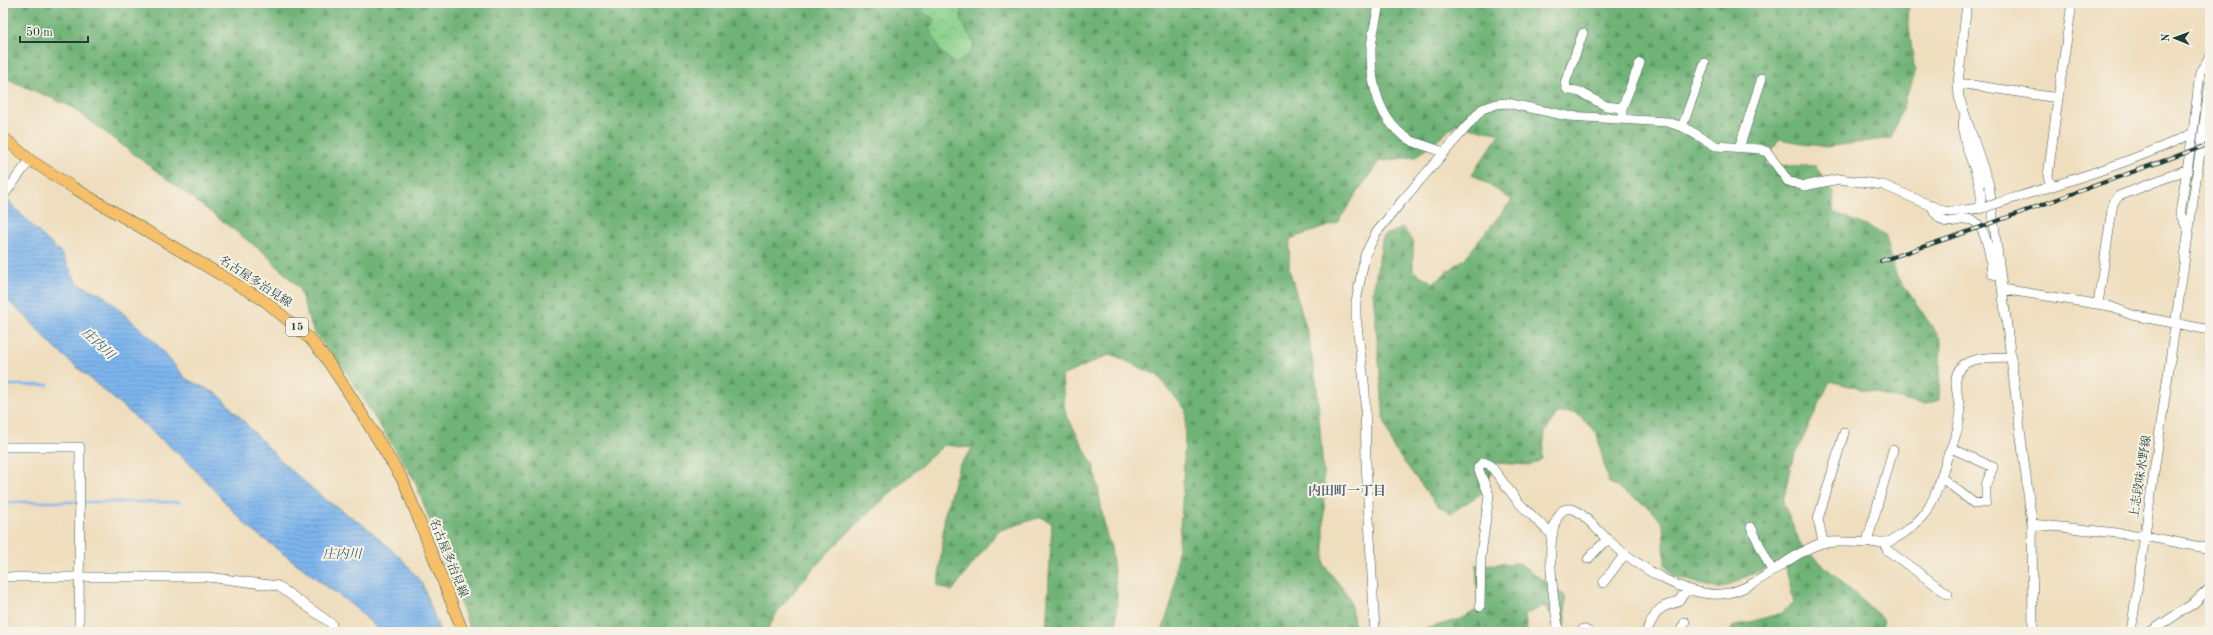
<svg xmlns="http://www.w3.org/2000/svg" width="2213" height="635" font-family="'Old Standard TT','Noto Serif JP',serif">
	<defs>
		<pattern id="forest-firs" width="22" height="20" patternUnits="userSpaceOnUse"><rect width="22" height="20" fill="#6fb377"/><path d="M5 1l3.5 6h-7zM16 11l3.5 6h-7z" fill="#5b9362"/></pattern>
		<pattern id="park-crowns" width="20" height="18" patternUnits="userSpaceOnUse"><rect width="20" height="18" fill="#8ad18b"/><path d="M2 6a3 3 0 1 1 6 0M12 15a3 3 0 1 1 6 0" fill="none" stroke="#70ab72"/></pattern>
		<pattern id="water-rules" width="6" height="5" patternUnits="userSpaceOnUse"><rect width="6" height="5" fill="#7eb6ee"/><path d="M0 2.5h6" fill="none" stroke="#6795c2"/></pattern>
	</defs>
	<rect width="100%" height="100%" fill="#f7f3e8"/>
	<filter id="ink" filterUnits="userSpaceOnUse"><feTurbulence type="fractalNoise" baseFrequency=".025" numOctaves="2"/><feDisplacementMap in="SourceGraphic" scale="8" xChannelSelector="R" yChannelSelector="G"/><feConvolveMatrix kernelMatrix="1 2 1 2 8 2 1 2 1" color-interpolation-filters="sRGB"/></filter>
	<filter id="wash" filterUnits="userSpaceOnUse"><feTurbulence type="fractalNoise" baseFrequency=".012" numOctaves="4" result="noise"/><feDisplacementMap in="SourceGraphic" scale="16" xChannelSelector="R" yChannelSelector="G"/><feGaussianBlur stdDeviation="0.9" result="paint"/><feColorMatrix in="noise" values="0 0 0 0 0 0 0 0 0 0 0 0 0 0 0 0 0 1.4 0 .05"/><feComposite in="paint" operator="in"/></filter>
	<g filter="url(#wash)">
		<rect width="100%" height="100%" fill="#efdebe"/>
		<path fill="url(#forest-firs)" stroke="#477856" d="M3 3H1909L1908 20 1915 74 1891 138 1826 147 1779 139 1765 165 1816 166 1834 194 1833 212 1885 234 1896 274 1941 340 1939 400 1923 405 1830 381 1791 464 1783 502 1801 545 1884 620 1880 632H1731L1732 627 1782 613 1794 602 1784 560 1719 589 1673 576 1665 564 1663 524 1650 508 1608 482 1597 433 1575 412 1557 413 1545 432 1542 459 1531 465 1496 463 1482 493 1451 513 1437 505 1394 449 1384 420 1373 291 1383 236 1403 228 1413 241V271L1433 283 1465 258 1512 200 1472 174 1500 134 1456 124 1416 157 1379 161 1337 223 1290 239 1289 269 1308 334 1317 387 1324 486V565L1349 597 1356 632H1162L1173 597 1182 508 1186 410 1157 375 1111 354 1062 376 1065 412 1094 467 1106 533 1111 547 1117 597 1116 629 1113 632H1046L1052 523 1041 517 998 531 952 591 938 586 945 513 959 465 973 448 944 445C893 491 839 536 796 589 785 603 773 615 767 632H471L415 481 346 372 313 331 299 288 263 252 72 107 3 77Z
			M1519 563 1565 596 1566 624 1542 606 1525 615 1527 632H1421L1422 630 1460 619 1479 609 1476 565Z"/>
		<path fill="url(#park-crowns)" stroke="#548760" d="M945 3H960L961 8V20L974 44C969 54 966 62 954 63L941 52 930 29 934 23 933 18 926 15 922 10 923 7Z"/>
		<path fill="url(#water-rules)" stroke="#4e7a91" d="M3 195 34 228 61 253 77 283 104 296 153 340 186 379 218 394 282 462 323 498 366 527 400 557 422 583 440 632H381L357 609 248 527 189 463 57 350 26 317 3 296Z"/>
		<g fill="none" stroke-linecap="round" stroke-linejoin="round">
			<path stroke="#7eb6ee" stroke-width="2.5" d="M3 385H48
				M3 502H180"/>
		</g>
	</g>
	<g filter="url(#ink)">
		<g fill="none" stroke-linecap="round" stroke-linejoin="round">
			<g stroke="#3e5549" stroke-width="10">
				<path id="minor" d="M1379 3C1377 18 1372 33 1371 48 1370 82 1379 124 1412 141 1422 145 1433 148 1444 152
					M1967 3 1958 83 1959 97 1989 185 2032 524 2033 632
					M1583 33 1565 83 1567 89 1580 92 1606 106 1622 108
					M1958 83 2058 98 2048 176 2051 187
					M2058 98 2072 3
					M1622 113V108L1640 63
					M1964 118C1958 149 1987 177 1980 209
					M1682 127 1705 63
					M1739 148 1762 78
					M3 196 30 160
					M1998 203C2063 183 2131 163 2193 133L2200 72 2210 57
					M1932 207C1945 234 1957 215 1972 220 1987 226 1991 260 1992 274L2000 276
					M2188 230 2180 213 2193 133
					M2002 289 2109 306 2132 315 2210 330
					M2098 304 2113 203 2119 196 2188 169
					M3 447H80L79 632
					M1942 478 1975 504 1986 502V485L1993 467 1951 448
					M2032 524 2145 536 2210 549
					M1751 527 1772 571
					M1823 542 1818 519 1844 433
					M1867 542 1893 450
					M1885 542 1887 550 1948 594
					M1588 559 1607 539
					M3 577H208L278 586 332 624V632
					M1603 583 1625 554
					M1480 607 1481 555 1489 495 1478 468 1483 462 1490 465 1519 503 1550 533H1553
					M1583 629 1589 632
					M1375 632 1366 462 1365 390 1356 317V302L1365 255 1376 233 1402 201 1482 109 1497 104 1507 103 1568 116 1668 122 1685 128 1716 146 1760 149 1767 152 1788 181 1804 186 1839 179 1883 185 1944 211 1951 212 1986 207
					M1559 632C1554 604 1541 531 1563 510 1566 509 1571 508 1575 510 1584 514 1599 532 1607 539 1636 565 1688 601 1729 593 1762 585 1788 555 1819 544 1834 538 1881 547 1893 540 1931 518 1935 498 1947 458 1952 445 1959 430 1960 416 1961 401 1949 378 1962 366 1973 356 1996 358 2010 357
					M1646 632C1650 625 1653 616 1659 610 1672 599 1674 611 1686 590
					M1680 632 1685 622
					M2131 632 2210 83
					M2150 632 2194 603 2210 588"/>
			</g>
			<g stroke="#3e5549" stroke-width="12">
				<path id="major" d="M3 137 30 160 74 188 265 301 310 339 325 357 352 398 404 482 463 632"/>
			</g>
			<use href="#minor" stroke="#fff" stroke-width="9"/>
			<use href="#major" stroke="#f6c06b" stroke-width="11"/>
			<g stroke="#1f3d34" stroke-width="4">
				<path id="rail" d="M1881 261 1964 233 2210 144"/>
			</g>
			<use href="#rail" stroke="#f7f3e8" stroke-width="2.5" stroke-dasharray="8" stroke-linecap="butt"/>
			<g stroke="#3e5549" stroke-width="10" stroke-linecap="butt">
				<path id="minor-bridge" d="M1986 207 1998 203"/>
			</g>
			<use href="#minor-bridge" stroke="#fff" stroke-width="9"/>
		</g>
	</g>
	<g text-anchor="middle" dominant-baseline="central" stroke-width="4" stroke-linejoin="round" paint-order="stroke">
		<rect fill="#f7f3e8" stroke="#60746a" stroke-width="1" x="286" y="318" width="22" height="18" rx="3"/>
		<g font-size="11" font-weight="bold" fill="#1f3d34">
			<text x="297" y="327">15</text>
		</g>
		<g font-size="12" fill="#1f3d34" stroke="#f7f3e8">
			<text transform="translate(255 282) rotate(33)">名古屋多治見線</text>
			<text transform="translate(2141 477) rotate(-81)">上志段味水野線</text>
			<text transform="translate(448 558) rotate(68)">名古屋多治見線</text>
		</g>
		<g font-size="13" font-style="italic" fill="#375b62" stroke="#f7f3e8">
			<text transform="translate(98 344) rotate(43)">庄内川</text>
			<text x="342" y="554">庄内川</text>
		</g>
		<g font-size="13" font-weight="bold" fill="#576475" stroke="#f7f3e8">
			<text x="1347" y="491">内田町一丁目</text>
		</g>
	</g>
	<rect width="2213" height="635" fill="none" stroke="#f7f3e8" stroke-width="16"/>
	<g transform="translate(2175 38) rotate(271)" stroke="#f7f3e8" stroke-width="3" paint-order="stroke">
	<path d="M0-3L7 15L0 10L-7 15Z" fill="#1f3d34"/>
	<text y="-6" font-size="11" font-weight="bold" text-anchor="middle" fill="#1f3d34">N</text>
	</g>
	<path d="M20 36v6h68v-6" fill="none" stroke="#1f3d34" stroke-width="2"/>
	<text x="26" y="36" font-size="12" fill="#1f3d34" stroke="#f7f3e8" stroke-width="3" paint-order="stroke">50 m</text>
</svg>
